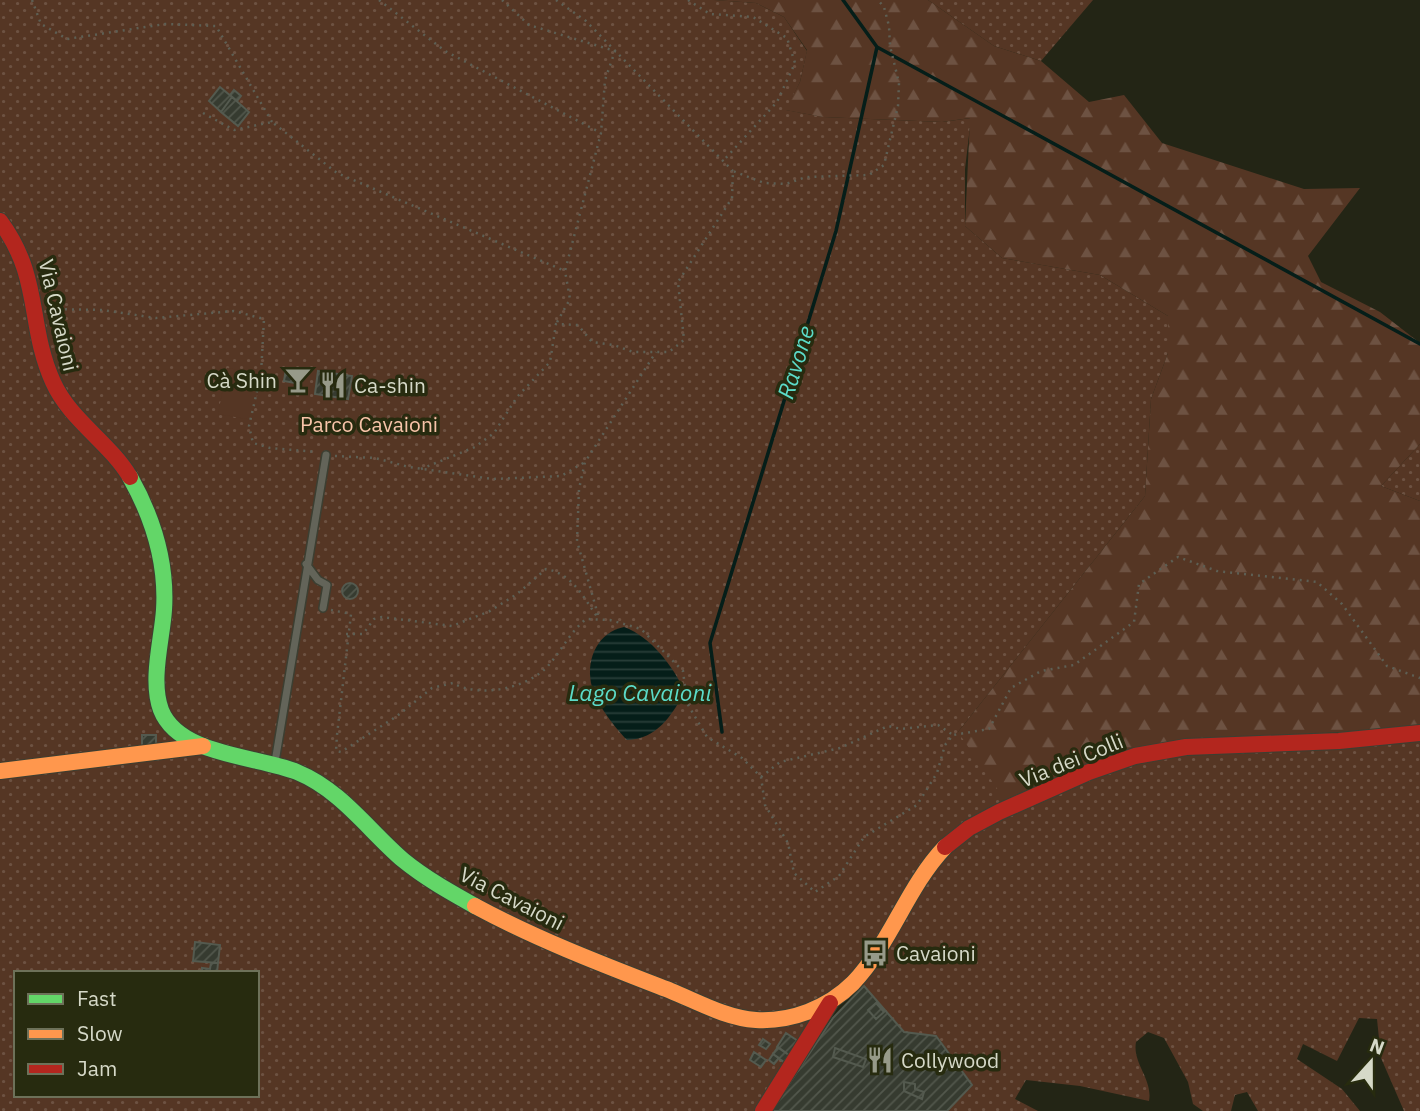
<svg xmlns="http://www.w3.org/2000/svg" width="1420" height="1111" font-family="'IBM Plex Sans',sans-serif">
	<defs>
		<pattern id="grass-dots" width="8" height="8" patternUnits="userSpaceOnUse" patternTransform="scale(1.75)"><rect width="8" height="8" fill="#553624"/><path d="M2 2h.1M6 6h.1" fill="none" stroke="#6d5242" stroke-width="1.8" stroke-linecap="round"/></pattern>
		<pattern id="forest-firs" width="22" height="20" patternUnits="userSpaceOnUse" patternTransform="scale(1.75)"><rect width="22" height="20" fill="#553624"/><path d="M5 1l3.5 6h-7zM16 11l3.5 6h-7z" fill="#6d5242"/></pattern>
		<pattern id="water-rules" width="6" height="5" patternUnits="userSpaceOnUse" patternTransform="scale(1.75)"><rect width="6" height="5" fill="#051e19"/><path d="M0 2.5h6" fill="none" stroke="#293e39"/></pattern>
		<pattern id="building-hatch" width="6" height="6" patternUnits="userSpaceOnUse" patternTransform="scale(1.75)"><rect width="6" height="6" fill="#363b30"/><path d="M-1 1l2-2M0 6l6-6M5 7l2-2" fill="none" stroke="#52574c"/></pattern>
	</defs>
	<rect width="100%" height="100%" fill="#232515"/>
	<path fill="url(#grass-dots)" fill-rule="evenodd" d="M0 0H714L756 3 784 17 807 51 800 82 786 110 823 117 942 122 971 118 965 169V226L1002 258 1100 275 1168 316V353L1151 399 1145 496 958 732 1130 750 1420 728V1111H1404L1381 1058 1377 1019 1359 1018 1337 1061 1303 1044 1297 1059 1342 1089 1360 1111H1258L1247 1092 1235 1095 1231 1111H1203L1193 1104 1188 1082 1164 1038 1148 1032 1136 1042C1132 1063 1153 1079 1149 1101L1080 1086 1026 1080 1015 1099 1038 1111H947L972 1084 937 1036 904 1032 864 986 817 1019 756 1111H0ZM16 973H257V1095H16Z
		M928 0H1093L1041 61 994 46Z
		M1420 444V501L1381 486Z"/>
	<path fill="url(#forest-firs)" d="M714 0H928L994 46 1041 61 1089 102 1124 95 1162 143 1304 189 1360 188 1308 256 1321 282 1380 312 1420 343V444L1381 486 1420 501V728L1177 741 1007 803 958 732 1145 496 1151 399 1168 353V316L1100 275 1002 258 965 226 970 118 942 122 823 117 785 110 800 82 807 50 784 17 756 3Z"/>
	<path fill="#553624" d="M227 368 261 374 252 420 218 414Z"/>
	<path fill="url(#water-rules)" d="M624 627C651 637 673 666 685 692 671 716 657 739 627 740 614 727 595 702 591 683 586 657 599 632 624 627Z"/>
	<g fill="none" stroke-linecap="round" stroke-linejoin="round">
		<path stroke="#051e19" stroke-width="3.5" d="M877 47 1420 344
			M722 732 710 643 836 231 877 47 843 0"/>
	</g>
	<path fill="url(#building-hatch)" stroke="#545a4f" stroke-width="2" d="M220 87 232 97 221 112 209 101Z
		M234 90 241 96 237 101 230 95Z
		M232 97 249 112 238 126 221 112Z
		M286 369 303 372 301 384 284 381Z
		M318 371 352 376 348 399 315 394Z
		M342 591a8 8 0 1 1 16 0a8 8 0 1 1-16 0Z
		M142 735H156V745L142 746Z
		M195 942 220 945 218 963 193 961Z
		M211 963H218L217 973H202V968L210 969Z
		M864 986 904 1032 936 1036 972 1085 947 1111H771L833 1018Z
		M876 1003 884 1012 876 1019 868 1010Z
		M786 1033 798 1041 789 1055 777 1047Z
		M763 1039 770 1044 766 1049 759 1045Z
		M778 1047 789 1055 784 1062 773 1054Z
		M835 1048 866 1059 863 1067 833 1057Z
		M754 1052 766 1060 761 1067 750 1060Z
		M773 1054 779 1058 774 1064 769 1060Z
		M904 1082 915 1084V1089L924 1092 922 1099 904 1091Z"/>
	<g fill="none" stroke-linecap="round" stroke-linejoin="round">
		<g stroke="#3c3f32" stroke-width="10">
			<path id="lane" d="M306 564 318 580 327 585 323 608
				M275 762 326 455"/>
		</g>
		<g stroke="#3c3f32" stroke-width="18">
			<path id="fast" d="M130 477C153 518 167 563 164 610 162 640 150 680 161 710 179 756 259 756 297 772 341 790 369 831 403 860 425 878 450 892 475 906"/>
		</g>
		<g stroke="#3c3f32" stroke-width="18">
			<path id="slow" d="M0 771 203 746
				M475 906C538 940 604 965 671 991 698 1002 726 1018 756 1020 791 1022 828 1008 853 983 891 943 907 887 945 847"/>
		</g>
		<g stroke="#3c3f32" stroke-width="18">
			<path id="jam" d="M0 221C42 278 27 324 53 382 70 420 109 442 130 477
				M945 847 969 828 999 812 1089 772 1135 756 1186 747 1339 741 1420 733
				M763 1111 830 1003"/>
		</g>
		<path stroke="#5e5f54" stroke-width="2.5" stroke-dasharray="2 5" stroke-linecap="butt" d="M32 0 41 24 67 39 165 24 216 26 272 122
			M379 0 445 51 601 133
			M502 0 529 25 615 51 605 80 601 133 565 271 570 299 556 324
			M556 0 586 21 733 171
			M688 0 710 14 753 17 787 38 795 63 777 102 723 161
			M203 113 234 130 272 122 337 173 565 271
			M51 309 102 310 156 318 234 311 264 319 261 374 249 426 253 443 270 448 317 452
			M335 456 375 458 409 467 493 479 561 476 585 462
			M421 469 475 447 494 433 517 397 550 362 556 324 578 325 592 342 614 345 633 352H669L684 340 678 282 732 198 733 171 764 183 786 184 806 177 869 175 884 165 898 106 899 83 890 46 889 26 884 7 878 0
			M331 610 351 614 337 735 336 751 341 752 397 716 432 688 453 683C479 698 523 689 545 669 560 654 568 634 586 619L610 620 641 629 683 671 687 703 707 737 742 758 761 777 765 805 788 843 794 873 815 892 839 876 864 837 917 805 937 773 945 745 953 735 989 729 1011 688 1041 671 1074 665 1134 622 1139 584 1178 557 1217 571 1317 582 1342 604 1387 666 1420 678
			M598 615 577 541 579 489 585 462 656 352
			M346 634H363L374 619 382 617 452 626 490 611 517 594 546 569C573 574 583 597 598 618
			M761 777 780 762 840 748 888 726 901 729 938 725 953 735"/>
		<use href="#lane" stroke="#636459" stroke-width="7"/>
		<use href="#fast" stroke="#63d668" stroke-width="16"/>
		<use href="#slow" stroke="#ff974d" stroke-width="16"/>
		<use href="#jam" stroke="#b3261e" stroke-width="16"/>
	</g>
	<defs>
		<g id="bar-bare" transform="scale(2.1)"><path d="M-6-5H6L.8 .8V4.5H3.5V6h-7V4.5H-.8V.8Z" fill="#979a89" stroke="#272b0f" stroke-width="2.5" paint-order="stroke"/></g>
		<g id="restaurant-bare" transform="scale(2.1)"><path d="M-5-6h1v4h1v-4h1v4h1v-4h1v5L-1.5 .5V6h-2V.5L-5-1ZM5-6V6H3V1.5H1.5Q1.5-4 5-6Z" fill="#979a89" stroke="#272b0f" stroke-width="2.5" paint-order="stroke"/></g>
		<g id="bus-bare" transform="scale(2.1)"><path d="M-5-6H5V4H4V6H2V4H-2V6H-4V4H-5ZM-3.5-4V0h7V-4ZM-3.5 1.2v1.5H-2V1.2ZM2 1.2v1.5H3.5V1.2Z" fill="#979a89" stroke="#272b0f" stroke-width="2.5" paint-order="stroke"/></g>
	</defs>
	<g fill-rule="evenodd">
		<use href="#bar-bare" x="298" y="380"/>
		<use href="#restaurant-bare" x="333" y="385"/>
		<use href="#bus-bare" x="875" y="953"/>
		<use href="#restaurant-bare" x="880" y="1060"/>
	</g>
	<g text-anchor="middle" dominant-baseline="central" stroke-width="7" stroke-linejoin="round" paint-order="stroke">
		<g font-size="21" fill="#d6d9c8" stroke="#272b0f">
			<text transform="translate(59 315) rotate(77)">Via Cavaioni</text>
			<text transform="translate(1071 760) rotate(-22)">Via dei Colli</text>
			<text transform="translate(512 898) rotate(27)">Via Cavaioni</text>
		</g>
		<g font-size="21" fill="#d6d9c8" stroke="#272b0f" text-anchor="start">
			<text x="277" y="380" text-anchor="end">Cà Shin</text>
			<text x="354" y="385">Ca-shin</text>
			<text x="896" y="953">Cavaioni</text>
			<text x="901" y="1060">Collywood</text>
		</g>
		<g font-size="21" fill="#f8c4a9" stroke="#272b0f">
			<text x="369" y="424">Parco Cavaioni</text>
		</g>
		<g font-size="23" font-style="italic" fill="#5bdbc8" stroke="#272b0f">
			<text transform="translate(795 362) rotate(-73)">Ravone</text>
			<text x="640" y="692">Lago Cavaioni</text>
		</g>
	</g>
	<rect x="14" y="971" width="245" height="126" fill="#272b0f" stroke="#6d7159" stroke-width="2"/>
	<rect x="28" y="994" width="35" height="10" fill="#63d668" stroke="#6d7159" stroke-width="2"/>
	<text x="77" y="1006" font-size="21" fill="#d6d9c8">Fast</text>
	<rect x="28" y="1029" width="35" height="10" fill="#ff974d" stroke="#6d7159" stroke-width="2"/>
	<text x="77" y="1041" font-size="21" fill="#d6d9c8">Slow</text>
	<rect x="28" y="1064" width="35" height="10" fill="#b3261e" stroke="#6d7159" stroke-width="2"/>
	<text x="77" y="1076" font-size="21" fill="#d6d9c8">Jam</text>
	<g transform="translate(1371 1062) rotate(21)" stroke="#272b0f" stroke-width="5" paint-order="stroke">
	<path d="M0-5L12 26L0 18L-12 26Z" fill="#d6d9c8"/>
	<text y="-10" font-size="19" font-weight="bold" text-anchor="middle" fill="#d6d9c8">N</text>
	</g>
</svg>
